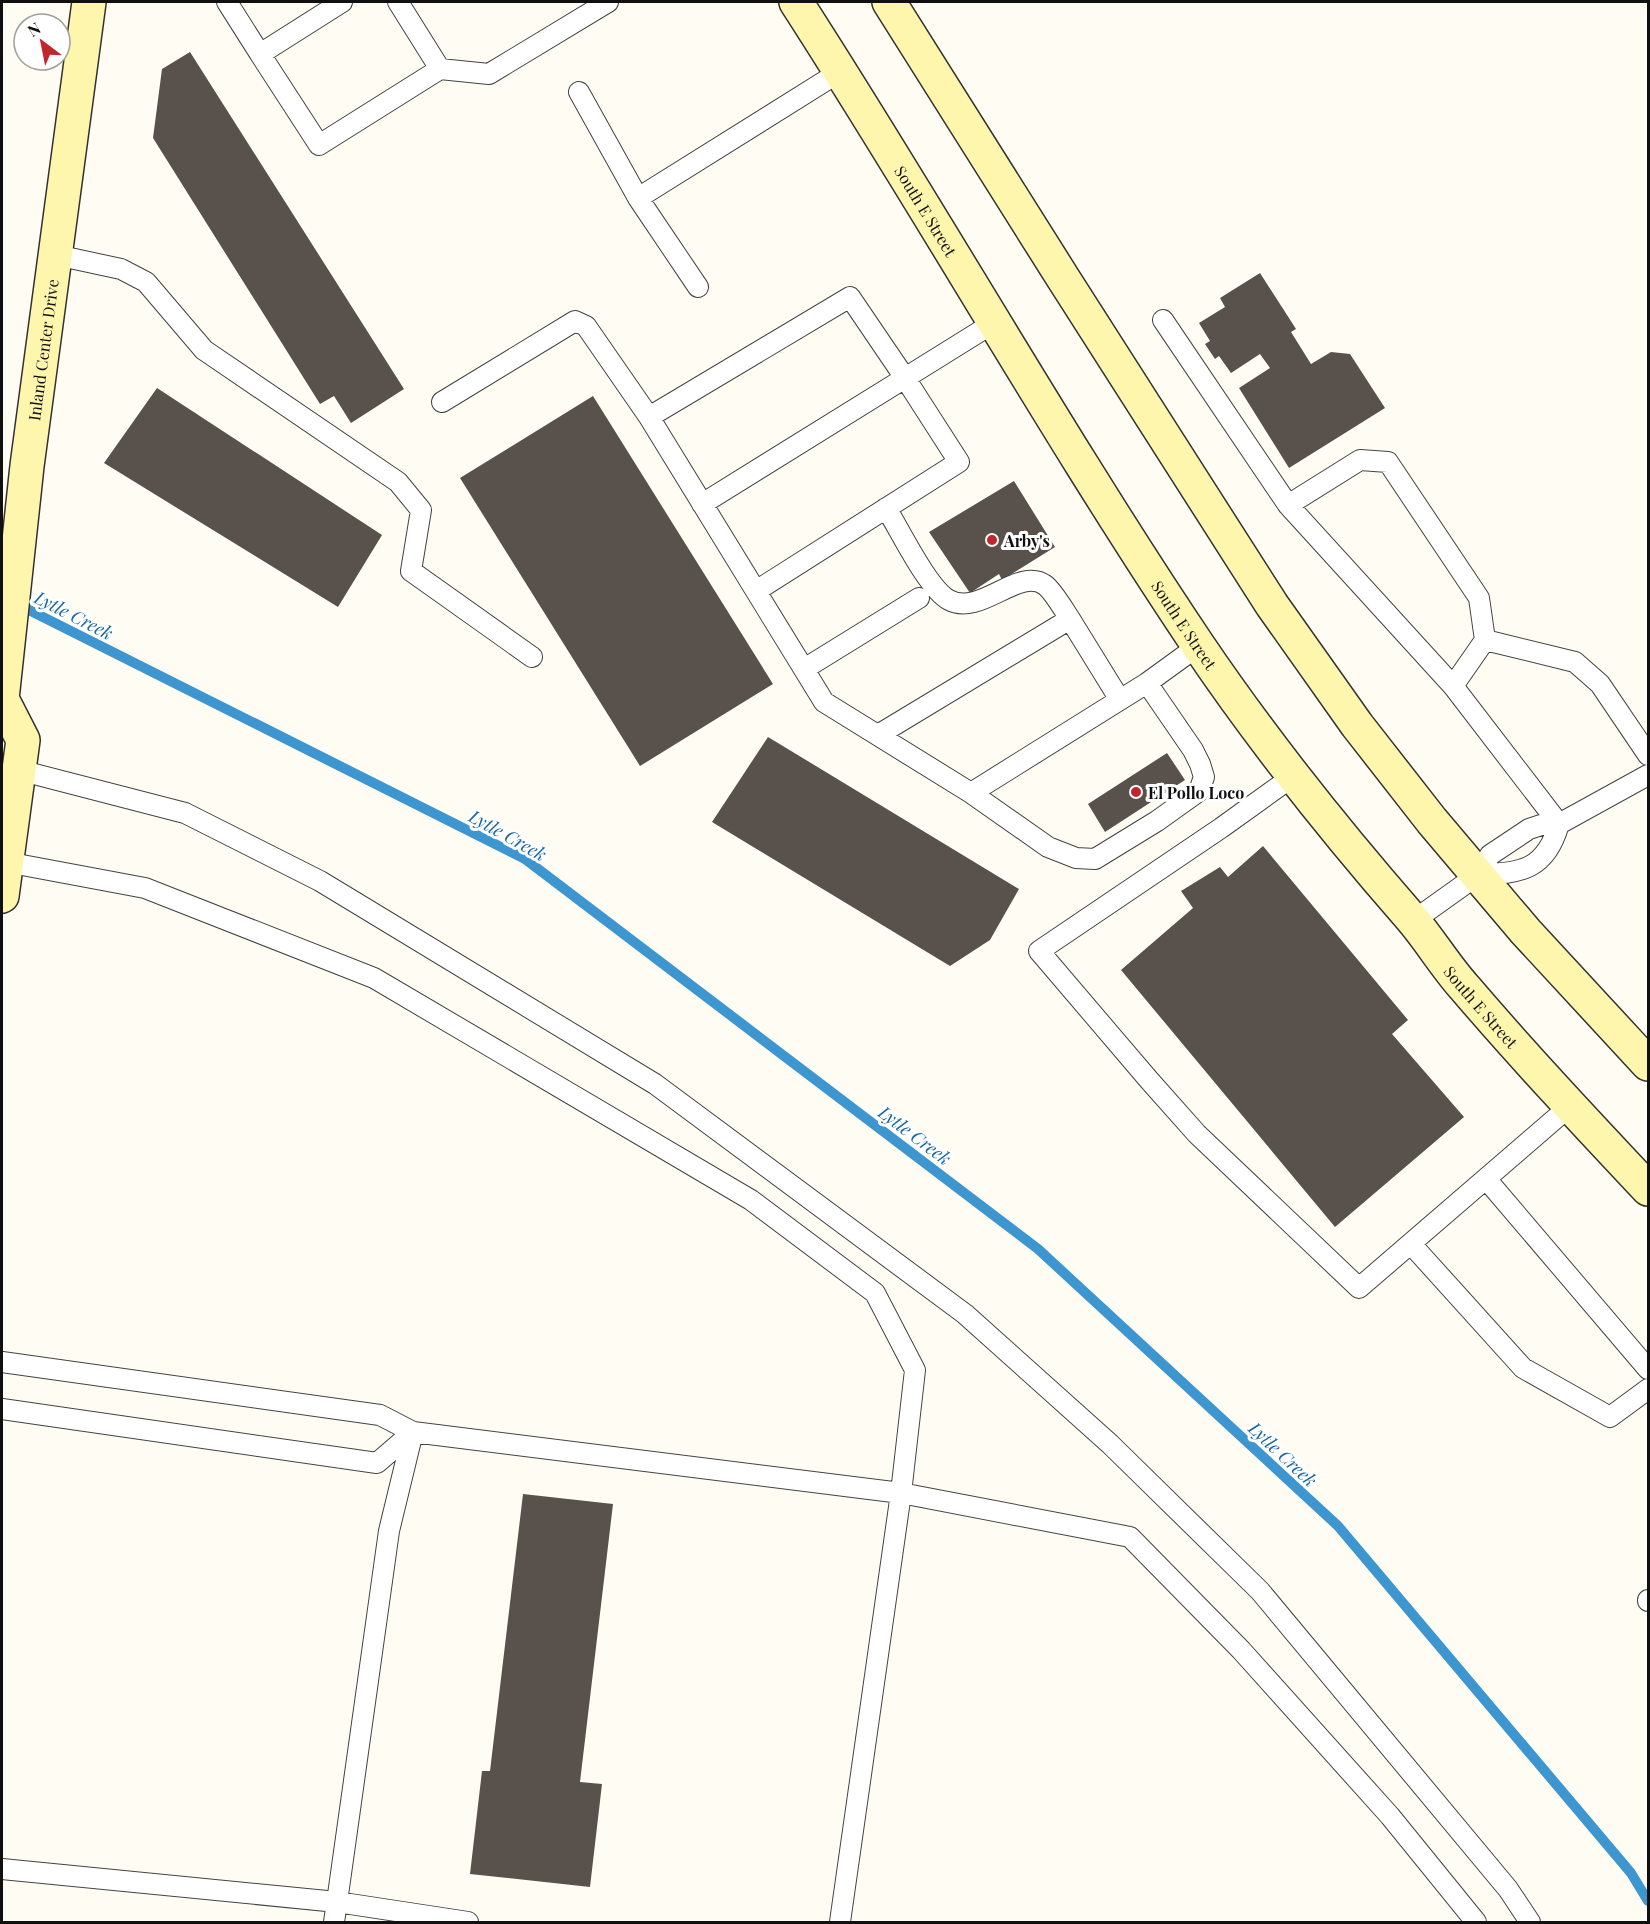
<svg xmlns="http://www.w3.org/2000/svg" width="1650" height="1924" font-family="'Playfair Display',serif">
	<rect width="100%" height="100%" fill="#fffdf3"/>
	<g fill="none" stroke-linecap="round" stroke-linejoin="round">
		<path stroke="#3d96cf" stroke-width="10" d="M15 603 525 859 1038 1249 1338 1526 1631 1873 1648 1901"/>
	</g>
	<path fill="#59514c" d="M190 52 404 389 351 423 334 396 320 404 153 138 162 69Z
		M1260 273 1296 329 1291 332 1311 364 1331 352 1350 354 1385 408 1289 468 1239 388 1270 368 1260 354 1231 373 1219 356 1215 359 1205 344 1210 341 1199 323 1225 307 1220 298Z
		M157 388 382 535 338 607 104 463Z
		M593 396 773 684 640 766 460 478Z
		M1014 481 1055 547 1002 580 999 574 970 593 929 532Z
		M768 737 1019 889 990 940 950 966 712 822Z
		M1167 753 1185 780 1105 832 1088 804Z
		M1263 846 1408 1020 1392 1034 1464 1117 1335 1227 1121 970 1193 908 1181 891 1220 867 1228 877Z
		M523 1494 613 1504 580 1782 602 1784 590 1887 470 1874 482 1771H490Z"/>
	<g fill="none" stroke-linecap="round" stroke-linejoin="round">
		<g stroke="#434343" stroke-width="22">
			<path id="service" d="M227 2 260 54 342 2
				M398 2 440 69
				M260 54 319 145 440 69 489 74 608 2
				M579 92 638 198
				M56 255 121 269 146 282 204 350 398 482 421 510 411 571 532 657
				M698 287 638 198 841 71
				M1163 320 1288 505 1453 686 1559 824
				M995 322 905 378 850 297 649 417 824 702 971 793 1147 683 1198 646
				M442 402 575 321 586 326 649 417
				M702 504 905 378 959 462 756 591
				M1288 505 1360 460 1388 462 1479 598 1485 640 1453 686
				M886 508C900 530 928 589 949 600 980 617 1019 566 1045 585 1053 591 1064 610 1070 619
				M1485 640 1575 662 1600 684 1648 755
				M804 669 919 598
				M878 735 1070 619 1120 700
				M19 770 185 813 320 881 655 1084 965 1314 1110 1444 1260 1591 1508 1889 1530 1922
				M1292 777 1221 828 1039 951 1149 1080 1197 1134 1359 1288 1570 1106
				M971 793 1048 847 1076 858 1095 859 1157 821 1199 791 1204 777 1200 764 1193 750 1147 683
				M6 862 145 888 374 978 751 1200 875 1293 915 1370 901 1493 1130 1537 1241 1650 1390 1816 1476 1922
				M1479 874C1522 874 1546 869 1559 824
				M1413 921 1479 874 1490 855 1529 829 1541 825 1559 824 1648 775
				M1487 1180 1648 1369
				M1411 1244 1523 1368 1610 1417 1648 1389
				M2 1362 380 1415 413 1432 901 1493 840 1922
				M2 1409 377 1463 413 1432
				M413 1432 389 1531 337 1902 468 1922
				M1648 1600V1601
				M2 1869 337 1902 334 1922"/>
		</g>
		<g stroke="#323232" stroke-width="36">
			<g id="secondary">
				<path id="s1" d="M796 2C933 214 1057 435 1198 645 1263 741 1335 831 1411 918 1430 940 1445 966 1465 988 1524 1057 1586 1123 1648 1189"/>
				<path d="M889 2 1063 278 1272 605 1357 725 1432 821 1526 932 1648 1064"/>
				<path id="s2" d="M2 896 23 740 2 699 27 466 89 2"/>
			</g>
		</g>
		<use href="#service" stroke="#fff" stroke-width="20"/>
		<use href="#secondary" stroke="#fff6ae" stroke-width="33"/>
	</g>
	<g fill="#c3252d" stroke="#fff" stroke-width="2">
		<circle cx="992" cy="540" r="6"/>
		<circle cx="1136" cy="792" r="6"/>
	</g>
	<g text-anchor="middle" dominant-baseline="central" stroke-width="6" stroke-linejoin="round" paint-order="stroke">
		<g font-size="16" fill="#101010" stroke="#fff">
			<text stroke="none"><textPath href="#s1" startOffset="246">South E Street</textPath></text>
			<text stroke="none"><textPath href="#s2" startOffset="555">Inland Center Drive</textPath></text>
			<text stroke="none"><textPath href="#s1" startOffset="734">South E Street</textPath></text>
			<text stroke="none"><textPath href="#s1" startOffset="1218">South E Street</textPath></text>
		</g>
		<g font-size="16" font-weight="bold" fill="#101010" stroke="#fff" text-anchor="start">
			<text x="1004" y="540">Arby's</text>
			<text x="1148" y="792">El Pollo Loco</text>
		</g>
		<g font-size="18" font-style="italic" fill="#1667a5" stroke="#fff">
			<text transform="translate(74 615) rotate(27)">Lytle Creek</text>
			<text transform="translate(508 835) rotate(29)">Lytle Creek</text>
			<text transform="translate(915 1135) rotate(37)">Lytle Creek</text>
			<text transform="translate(1283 1454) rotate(43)">Lytle Creek</text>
		</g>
	</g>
	<rect width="1650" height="1924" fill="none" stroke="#101010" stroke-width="6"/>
	<g transform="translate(42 42) rotate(328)"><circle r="28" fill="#ffffff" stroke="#9f9f9f" stroke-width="1.5"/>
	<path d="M0-4.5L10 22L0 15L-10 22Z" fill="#c3252d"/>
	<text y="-9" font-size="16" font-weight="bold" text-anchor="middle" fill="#101010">N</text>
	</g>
</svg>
